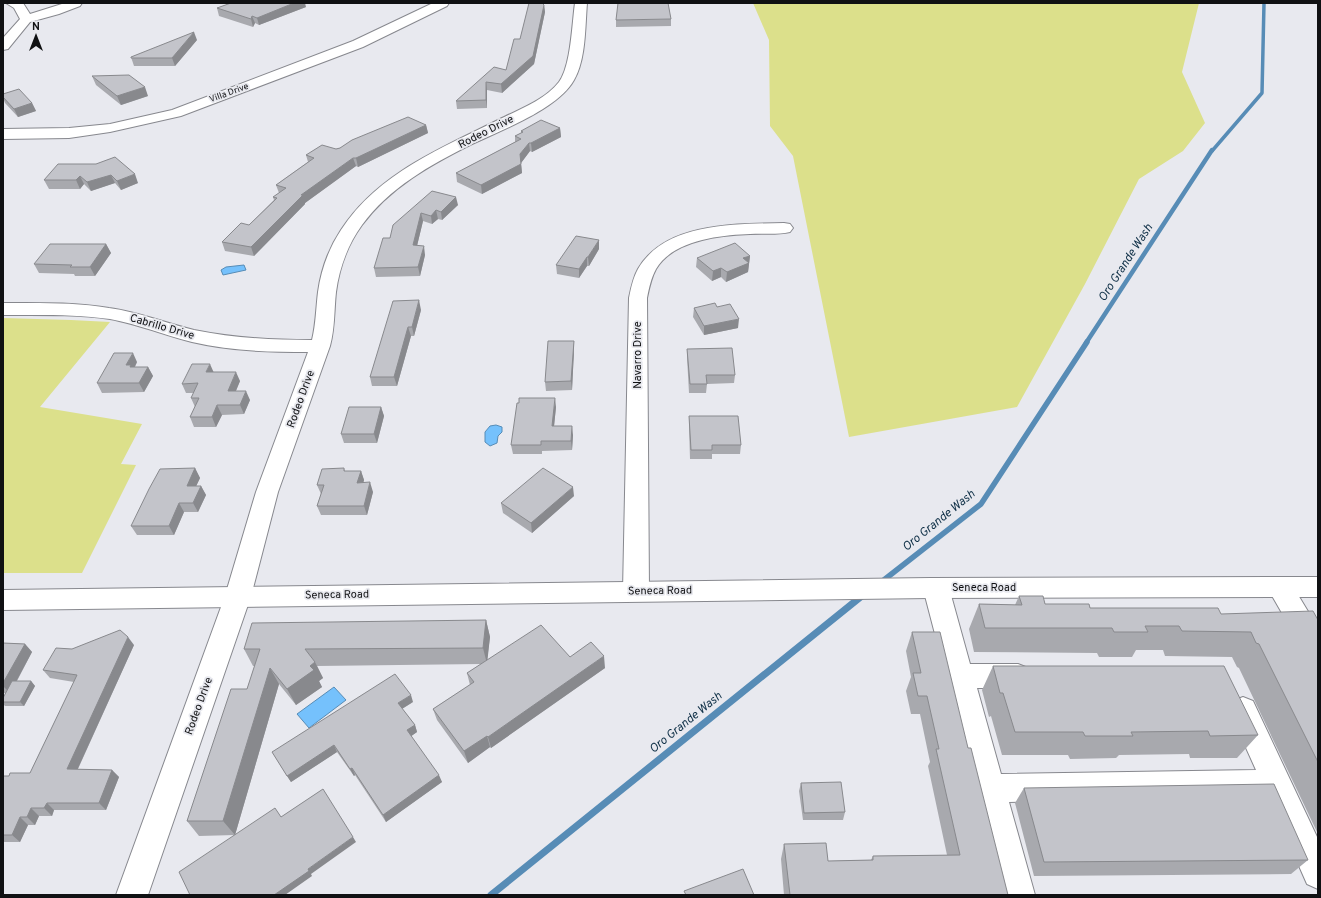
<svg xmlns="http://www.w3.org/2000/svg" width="1321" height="898" font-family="Overpass,sans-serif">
	<rect width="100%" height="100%" fill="#e8e9ef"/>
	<path fill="#dce08b" d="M753 3H1199L1182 72 1205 123 1183 151 1139 179 1085 284 1017 407 849 437 793 156 770 126 769 40Z
		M3 318 71 320 110 322 40 407 142 424 121 464 136 465 82 573H3Z"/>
	<path fill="#75c1fc" stroke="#578cb6" d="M244 265 246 270 223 275 221 270 226 267Z
		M496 425 502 427V432L498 436 497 443 490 446 485 442V432L490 426Z
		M334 687 346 700 309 728 297 714Z"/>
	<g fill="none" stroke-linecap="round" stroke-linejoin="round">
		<path stroke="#578cb6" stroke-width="3.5" d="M1212 151 1262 93 1264 3"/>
		<path stroke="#578cb6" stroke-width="4.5" d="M1086 343 1212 150"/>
		<path stroke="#578cb6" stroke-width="5.5" d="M880 583 981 504 1087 342"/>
		<path stroke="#578cb6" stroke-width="7" d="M491 895 863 595"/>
		<g stroke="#87888e" stroke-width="2">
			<path id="minor" d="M6 3H23L30 14 65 3H82L80 6 59 14 30 22 8 49 3 50V38L20 19 14 8Z
				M433 3H449L447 6 363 47 181 116 110 132 69 138 3 139V129L69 128 110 124 172 110 353 41Z
				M575 3H587C585 27 586 59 574 80 558 109 500 131 470 145 430 165 389 188 362 225 348 244 339 269 336 292 334 310 335 328 330 346L278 492 251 596 148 895H116L225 596 256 492 308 352C269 352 230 351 192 342 164 335 138 324 110 319 75 314 39 315 3 315V303C38 303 74 302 109 308 139 312 165 323 194 330 233 338 272 340 312 340 316 324 316 308 318 292 321 270 329 248 341 230 378 173 442 148 500 119 520 109 545 100 559 82 571 66 572 24 575 3Z
				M784 223 790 224 793 228 790 232C777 235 764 233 750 234 721 235 673 240 656 269 651 278 649 288 647 298L649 591 645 598 636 601 627 598 623 591 629 298C631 288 633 278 638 269 665 222 737 224 784 223Z
				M1280 577 1289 580 1318 628V663L1309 660 1267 587 1271 580Z
				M936 578 945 581 949 588 970 664H1018L1028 668 1031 676 1028 684 1018 688H977L1001 774 1256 770 1229 710 1233 701 1243 697 1253 701 1318 839V889L1307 884 1269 798 1009 802 1035 895H1003L923 588 927 581Z"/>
		</g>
		<g stroke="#87888e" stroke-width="2">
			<path id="major" d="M1318 577V597L930 598 3 610V590L930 578Z"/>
		</g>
		<use href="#minor" fill="#fff" fill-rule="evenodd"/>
		<use href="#major" fill="#fff" fill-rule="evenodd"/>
	</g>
	<path fill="#a8a9ae" d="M544 5 545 12 534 64 502 93 487 90V108L457 109 456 101 506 70 520 39Z
		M306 7 259 25 255 23 253 27 219 16 217 8Z
		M671 19V26L616 27V20Z
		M197 40 175 66H134L131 57Z
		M92 76 148 96 121 105 96 85Z
		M3 94 32 103 36 111 18 117 5 103 3 98Z
		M426 125 428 133 358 167 356 166 305 203V204L254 256 225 251 222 242 249 225 274 200 273 197 279 193 276 185 308 162 306 155 336 149Z
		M560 128 561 137 532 152 530 151 521 163 522 173 482 194 457 182 456 173 515 142V136L521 133V131Z
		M96 164 138 183 121 190 115 183 91 191 84 184 80 189H49L44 180Z
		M432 191 458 205 442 220 438 219 432 224 423 221 417 246 425 255 420 276 376 277 374 268 390 238Z
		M106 244 111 253 95 276H75L74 274 39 273 34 264Z
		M599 249 589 266H587L579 278 557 274 556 265Z
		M750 256 748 272 726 282 721 277 712 281 696 267 697 258Z
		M717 307 738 328 704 335 693 317 694 308Z
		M421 310 414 336H411L397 386H372L370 377Z
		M574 341V350L572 390 546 391 545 382Z
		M687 349 735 375 734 383 707 384 706 393H689L687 357Z
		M137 362 135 367H148L153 376 144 392 102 393 97 383Z
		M214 372 240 381 236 391 250 400 244 414 222 415 216 427H194L190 417 195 407 191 398 194 393H186L182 384Z
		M381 407 384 416 377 443H344L341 434Z
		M556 407 554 426 573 435 572 450 542 451V454H513L511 445Z
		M689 416 741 445 740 454H712V459H690L689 426Z
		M195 468 200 478 196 486H201L206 495 198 512H184L174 535H137L131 526Z
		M344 468 345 471H361L364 480 363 483 373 492 367 515H321L317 506 321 494 317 485Z
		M574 496 532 533 503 513 501 503Z
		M1019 596 1045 604 1090 608 1221 614 1318 620V834L1239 668 1237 667 1232 657 1165 656 1163 650H1136L1132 657H1099L1097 653 974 652 969 629 979 604 1015 605Z
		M486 620 490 637 487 660 570 657 605 668 491 748 490 747 468 763 437 720 433 709 470 685 467 673 481 664 317 666 323 678 319 681 322 687 296 705 279 684 235 835 199 836 187 821 247 689 255 666H253L244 649Z
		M912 632 968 748 1008 895H784L781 859 784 844 828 861 871 860 873 856 947 855 928 766 930 762 920 714H911L906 691 911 677 906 651Z
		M3 643 25 644 32 652 17 681H31L35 686 24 706H5L3 704V698L6 693H3Z
		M134 645 78 769 112 770 119 777 106 810H54L52 816H39L35 825H28L20 842H3V776H9L30 773 74 682 50 678 43 670 72 649Z
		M993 666 1258 735 1237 758H1190L1189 754 1119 755 1116 758 1070 759 1068 755H1002L991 716 989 717 982 690Z
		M413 702 402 709 415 725 417 732 411 736 442 782 386 822 355 775 354 776 337 752 291 782 272 752Z
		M801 783 845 812 843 820H803L799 791Z
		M1024 788 1308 860 1291 874 1034 876 1015 803Z"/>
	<path fill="#88898d" d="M294 3H305L306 7 259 25 257 18Z
		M544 5 545 12 534 64 502 93 501 84Z
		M252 16 255 23 253 27 251 19Z
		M194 32 197 40 175 66 172 58Z
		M486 82 487 90V108L486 100Z
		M145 87 148 96 121 105 117 96Z
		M32 103 36 111 18 117 14 109Z
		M426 125 428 133 358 167 356 158Z
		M560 128 561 137 532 152 531 143Z
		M529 143 530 151 521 163 522 173 482 194 481 185 520 154Z
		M353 158 356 166 305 203V204L254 256 251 247 301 195Z
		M135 174 138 183 121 190 117 181Z
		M111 175 115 183 91 191 87 182Z
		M80 176 84 184 80 189 76 180Z
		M456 197 458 205 442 220 441 212Z
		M436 210 438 219 432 224 431 216Z
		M421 213 423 221 415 254 413 245Z
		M599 240V249L589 266 588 257Z
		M106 244 111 253 95 276 90 267Z
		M424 246 425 255 420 276 418 267Z
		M750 256 748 272 726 282 727 272 743 258Z
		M587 257V266L579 278V269Z
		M721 268V277L712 281 713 271Z
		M419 300 421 310 414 336 412 327Z
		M739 319 738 328 704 335V326Z
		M408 327 411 336 397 386 394 377Z
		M574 341V350L572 390 571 381Z
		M133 353 137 362 133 370 126 365Z
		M210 364 214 373 206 372Z
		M148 367 153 376 144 392 139 383Z
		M236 372 240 381 232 400 228 391Z
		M246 391 250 400 244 414 240 405Z
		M555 398 556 407 553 436 552 426Z
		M217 405 222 415 216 427 212 417Z
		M381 407 384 416 377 443 374 434Z
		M572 426 573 435 572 450 571 441Z
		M195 468 200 478 192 495 187 486Z
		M361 471 364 480 361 492 357 483Z
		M370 482 373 492 367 515 364 506Z
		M201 486 206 495 198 512 193 503Z
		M573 487 574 496 532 533 531 523Z
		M179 503 184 512 174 535 169 526Z
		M486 620 490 637 487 664 483 648Z
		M128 637 134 645 74 777 67 769Z
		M25 644 32 652 10 693 3 686V683Z
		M604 656 605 668 491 748 488 737Z
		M315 662 323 678 319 681 322 687 296 705 287 689 310 666Z
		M270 668 279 684 235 835 223 821Z
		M31 681 35 686 24 706 20 702Z
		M411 695 413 702 400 710 398 703Z
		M415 725 417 732 410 737 407 730Z
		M487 736 490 747 468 763 464 751Z
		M334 745 337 752 291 782 287 776Z
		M352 768 355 775 354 776 350 769Z
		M112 770 119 777 106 810 99 803Z
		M439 775 442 782 386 822 383 815Z
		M47 803 54 810 52 816 44 808Z
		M31 808 39 816 35 825 27 817Z
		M20 817 28 825 20 842 12 835Z
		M353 837 356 842 311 874 312 876 285 895H274L308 869Z"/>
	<path fill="#c3c4ca" stroke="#88898d" d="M231 3H294L257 18 252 16 251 19 217 8Z
		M529 3H542L544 5 533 56 501 84 486 82V100L456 101 494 67 506 70 514 39H520Z
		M618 3H668L671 19 616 20Z
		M194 32 172 58H131V57Z
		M129 75 145 87 117 96 92 76Z
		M19 89 32 103 14 109 3 97V94Z
		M408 117 426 125 356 158H353L301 195H303L251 247 222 242 241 223 249 225 277 198 273 197 286 188 276 185 314 158 306 155 322 145 336 149 340 148 352 140Z
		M541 120 560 128 531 143H529L520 154 521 164 481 185 456 173 521 139 515 136 523 132 521 131Z
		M115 157 135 174 117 181 111 175 87 182 80 176 76 180H44L58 164H96Z
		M432 191 456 197 441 212 436 210 431 216 421 213 413 245 424 246 418 267 374 268 383 238H390L393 225Z
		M576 236 599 240 588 257H587L579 269 556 265Z
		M735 243 750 256 743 258 749 263 727 272 721 268 713 271 697 258Z
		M50 244H106L90 267H70L72 265 34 264Z
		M419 300 412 327H408L394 377H370L393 301Z
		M715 303 717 307 730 304 739 319 704 326 694 308Z
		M548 341H574L571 381 545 382Z
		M732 348 735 375H706L707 384H690L687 349Z
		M114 353H133L126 365H131L130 367H148L139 383H97Z
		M192 364H210L206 372H236L228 391H246L240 405H217L212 417H190L199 398H191L198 383 182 384Z
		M519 398H555L552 426H572L571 441H541V445H511L517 403H519Z
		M349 407H381L374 434H341Z
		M689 416H738L741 445H712V450H691Z
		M195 468 187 486H201L193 503H179L169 526H131L149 489 160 469Z
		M344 468V471H361L357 483 370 482 364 506H317L324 485H317L322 469Z
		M543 468 573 487 531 523 501 503Z
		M1019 596H1043L1045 604H1089L1090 608H1218L1221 614 1313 611 1318 620V762L1259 644 1256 643 1251 632 1182 631 1179 626H1145L1148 632H1114L1112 628H985L979 604 1022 605Z
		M486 620 483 648 305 649 315 662 310 666 314 670 287 689 270 668 223 821H187L231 689H247L260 649H244L252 623Z
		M541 625 570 657 591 642 604 656 488 737 487 736 464 751 433 709 474 682 467 673Z
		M120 630 128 637 67 769 112 770 99 803H47L44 808H31L27 817H20L12 835H3V776H9L10 773H30L77 675 43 670 56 648 72 649Z
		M912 632H940L968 748H971L1008 895H790L784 844 826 843 828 861 873 860V856L960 855 936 749H939L927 696H918L913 673H921Z
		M3 643 25 644 3 683Z
		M993 666H1224L1258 735 1210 736 1208 731 1131 732 1133 736H1085L1083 732H1015L1003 693H1000Z
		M395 674 411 695 398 703 415 725 407 730 439 775 383 815 352 768 350 769 334 745 287 776 272 752Z
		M12 681H31L20 702H3V698Z
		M841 782 845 812 804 813 801 783Z
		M1274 784 1308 860 1044 862 1024 788Z
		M323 789 353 837 308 869 309 871 274 895H190L179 872 275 808 281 817Z
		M743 869 754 895H686L684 891Z"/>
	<g text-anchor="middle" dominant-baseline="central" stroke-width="3.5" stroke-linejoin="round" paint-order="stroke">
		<g font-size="9" fill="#101113" stroke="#e8e9ef">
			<text transform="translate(229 93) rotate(-20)">Villa Drive</text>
		</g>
		<g font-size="11" fill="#101113" stroke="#e8e9ef">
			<text transform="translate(486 132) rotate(-27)">Rodeo Drive</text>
			<text transform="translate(162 327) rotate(16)">Cabrillo Drive</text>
			<text transform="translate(638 355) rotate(-90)">Navarro Drive</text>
			<text transform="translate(301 399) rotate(-70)">Rodeo Drive</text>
			<text x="984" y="588">Seneca Road</text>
			<text transform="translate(660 591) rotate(-1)">Seneca Road</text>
			<text transform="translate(337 595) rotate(-1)">Seneca Road</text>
			<text transform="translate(199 706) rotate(-70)">Rodeo Drive</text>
		</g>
		<g font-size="12" font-style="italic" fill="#0e2f46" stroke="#e8e9ef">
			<text transform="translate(1126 263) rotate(-57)">Oro Grande Wash</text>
			<text transform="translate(939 521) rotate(-39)">Oro Grande Wash</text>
			<text transform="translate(686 723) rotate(-39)">Oro Grande Wash</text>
		</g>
	</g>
	<rect width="1321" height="898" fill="none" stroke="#101113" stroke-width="8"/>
	<g transform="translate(36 36)" stroke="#e8e9ef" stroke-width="3" paint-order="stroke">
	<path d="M0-3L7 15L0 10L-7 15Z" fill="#101113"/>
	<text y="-6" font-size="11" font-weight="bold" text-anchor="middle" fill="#101113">N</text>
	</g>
</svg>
